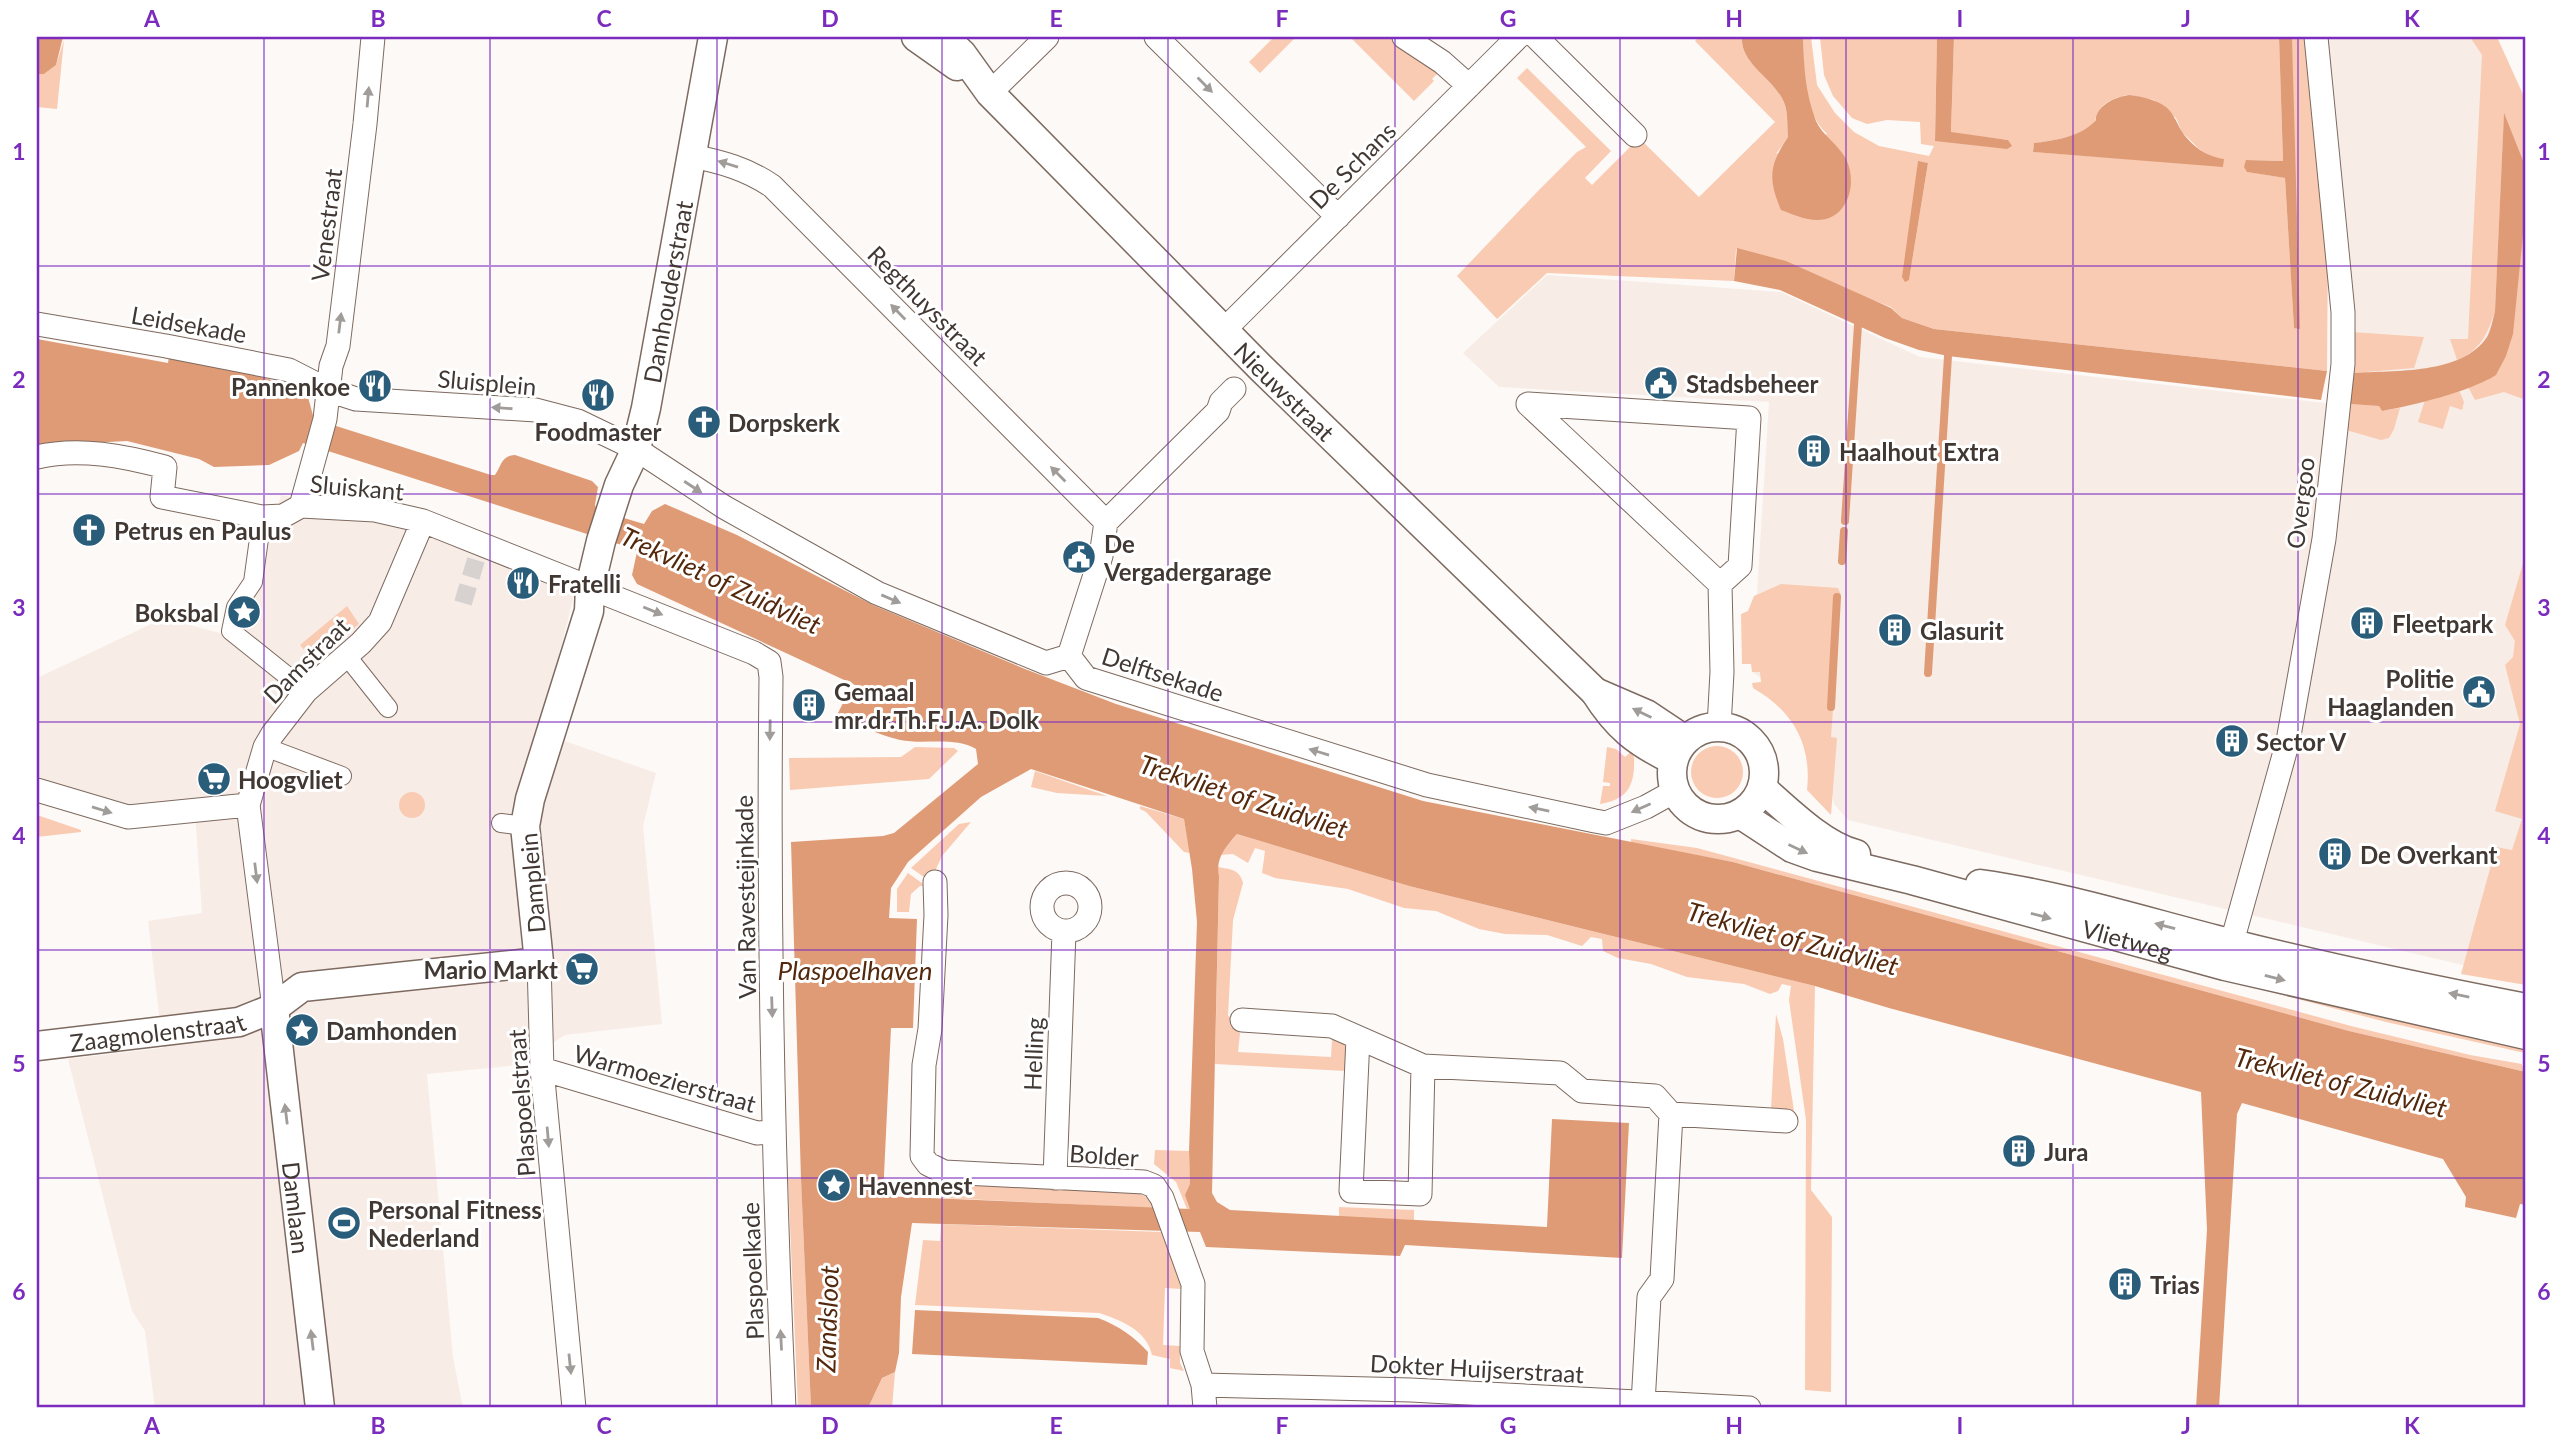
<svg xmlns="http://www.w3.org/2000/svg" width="2563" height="1445" font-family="Lato,sans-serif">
	<rect width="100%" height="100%" fill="#fdf9f6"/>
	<path fill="#f8ece6" d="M2314 37H2492L2526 114V980L1848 820 1834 804 1817 715 1752 672 1769 402 1499 387 1463 353 1547 275 1781 292 1920 357 2334 404 2339 366Z
		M281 495 430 526 576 588 539 732 656 773 643 826 662 1024 565 1035 519 1065 427 1074 453 1357 463 1408H155L145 1331 132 1311 68 1059 163 1048 148 921 202 913 194 800 131 809 37 780V678L164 618 227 635 254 589Z"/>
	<path fill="#f9cbb2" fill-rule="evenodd" d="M1274 37H1296L1260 73 1249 62Z
		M1350 37H1389L1419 52 1440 71 1432 79 1434 81 1414 101Z
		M1699 37H1742C1740 65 1776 79 1785 105 1788 114 1787 127 1788 137L1776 154 1827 134C1802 110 1804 69 1803 37H1811L1817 85 1835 113 1854 132 1879 146 1929 156 1934 146 1921 144 1920 122 1887 120 1867 124 1852 118 1833 96 1824 75 1820 37H1937L1935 140H2008L1951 133 1954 37H2279L2283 161 2246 160 2248 172 2285 178 2294 327 2292 37H2310L2328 243 2327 371 1934 329 1902 318 1891 307 1736 249 1734 281 1547 273 1497 319 1457 276 1537 192 1577 152 1586 147 1517 78 1527 68 1611 151 1585 178 1592 185 1639 138 1699 197 1775 122 1695 41ZM2130 95 2154 100 2176 118 2182 132 2198 148 2224 166 2033 152 2034 143C2052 141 2079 137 2093 124 2098 118 2094 121 2097 114 2102 102 2118 96 2130 95ZM1918 162 1928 163 1909 280Z
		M2470 37H2497L2526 101V168L2504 115 2495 311C2488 333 2480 351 2457 360L2450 339H2468L2482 55Z
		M64 40 57 109 37 107V74H44L56 65Z
		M2526 205V400L2504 392 2475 400 2468 387 2488 380Z
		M2352 332 2424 337 2414 368 2354 373Z
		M2459 390 2464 402 2462 410 2450 406 2443 429 2418 422 2425 400Z
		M2350 404 2379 406 2382 411 2400 408 2394 429 2389 438 2381 440 2346 430Z
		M2524 560H2526V985L2461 974 2496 847 2512 850 2522 819 2495 811 2520 724 2505 665 2513 657 2515 641 2505 625Z
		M1781 584 1838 588 1841 595 1834 596 1828 709H1833L1831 737 1837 738 1831 815 1807 790C1812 744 1793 711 1753 688L1752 683 1761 682 1760 672H1752L1751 664H1742L1741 614 1748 611 1754 596Z
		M347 606 359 624 314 662 300 645Z
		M1691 772a26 26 0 1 1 52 0a26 26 0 1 1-52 0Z
		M915 747 954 748 958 751 929 779 790 790 789 758 901 757Z
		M1607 747 1616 749 1625 757 1632 751C1635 758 1634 761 1634 769 1632 791 1623 800 1600 804L1603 786H1610V783L1603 782Z
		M1035 771 1107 796 1057 793 1031 787Z
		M399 805a13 13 0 1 1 26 0a13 13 0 1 1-26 0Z
		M1140 806 1184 819 1190 853 1184 852 1146 812 1140 809Z
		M37 815 81 830V832L37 837Z
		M971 822 942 856 932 878 924 877 911 868 959 824Z
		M1237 834 1409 886 1815 986 1811 1190 1832 1217 1831 1392 1805 1390 1806 1120 1789 1000 1791 986 1782 984 1778 991 1770 994 1744 984 1687 977 1651 964 1618 958 1603 951 1602 939 1591 937 1582 946 1547 935 1505 934 1479 929 1436 911 1404 908 1348 889 1275 878 1262 873 1265 851 1255 848 1248 863 1233 854 1220 855Z
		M1631 839 1697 848 2351 1026 2470 1055 2522 1064V1066L2526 1067V1072L2349 1031 1733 862 1631 843Z
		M1217 867C1229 869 1240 869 1243 883L1233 920 1228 1016 1237 1020 1240 1034 1238 1052 1331 1057 1332 1039 1345 1038 1348 1040 1346 1071 1215 1064 1219 876Z
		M908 873 926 886H920L911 894 909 912H897V889Z
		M2253 980 2526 1047 2525 1053 2386 1022 2252 987Z
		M1776 1014 1783 1039 1794 1111 1771 1110Z
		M1155 1150 1189 1151 1191 1209H1187L1176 1182 1154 1164Z
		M788 1179H801L811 1408H798Z
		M943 1184 1138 1193 1149 1198 1153 1208 942 1198Z
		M1339 1207 1414 1210V1220L1339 1217Z
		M941 1224 1161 1232 1166 1234 1182 1280V1289L1165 1288 1163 1345 1180 1346V1363L1184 1371 1170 1368V1359L1152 1355C1147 1330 1120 1320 1099 1313L915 1305 923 1240 940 1241Z
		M895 1372 892 1408H868L882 1378Z"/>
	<path fill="#df9b76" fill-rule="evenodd" d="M37 37H63L56 65 44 74H37Z
		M1742 37H1803C1804 68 1805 92 1816 121 1822 135 1839 145 1846 159 1858 183 1848 220 1817 220 1805 220 1792 214 1781 210 1768 179 1769 165 1788 137 1787 127 1788 114 1785 105 1776 79 1740 65 1742 37Z
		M1937 37H1954L1951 132 2008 140 2012 146 2007 149 1935 141Z
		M2279 37H2292L2300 329 2294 328 2285 178 2247 172 2244 167 2246 160 2283 161Z
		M2130 95C2142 97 2155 99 2166 107 2173 113 2176 121 2181 130 2190 145 2207 157 2224 159L2223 167 2033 152 2034 143C2052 141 2078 137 2092 124 2099 118 2094 121 2097 114 2102 103 2118 96 2130 95Z
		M2504 113 2526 168V205L2513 334 2506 356 2496 375C2469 392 2414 405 2382 411L2379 406 2350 404 2354 373C2394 370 2462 375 2487 337 2491 330 2493 319 2495 311Z
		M1918 161 1928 163 1909 280 1905 282 1902 277Z
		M1737 248 1786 261 1891 308 1902 318 1934 329 2327 371 2321 400 1948 356 1919 350 1885 338 1780 290 1734 281Z
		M37 339 168 363 169 357 240 371 306 390 314 419 491 475H495C502 465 501 456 515 455L592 481 598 487 595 505 597 510 644 524 652 511 665 504 737 535 873 605 1025 669 1116 704 1423 801 1733 862 2349 1031 2526 1072V1205L2520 1204 2516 1218 2465 1207 2466 1197 2443 1159 2242 1103 2237 1114 2219 1408H2196L2207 1230 2201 1092 1889 1008 1815 986 1409 886 1237 834C1226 847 1215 858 1219 876L1212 1193 1217 1202 1230 1210 1547 1227 1552 1119 1629 1123 1622 1258 1405 1245 1400 1256 1206 1247 1200 1232 912 1223 901 1297 899 1353 895 1372 882 1378 868 1408H811L801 1179 791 842 883 836 894 833 978 764 976 749C954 736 925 745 900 740 878 735 857 724 837 715L850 689 880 700 881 697 637 584 632 575 637 552 634 549 303 443 299 451 269 465 214 467 199 459 127 441 53 445 37 449ZM1031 769 1184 819 1192 869 1197 922 1189 1151 1190 1184 1185 1195 1190 1209 883 1196 891 1028H913L917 919 889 918 891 888 908 862 981 797Z
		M915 1310 1098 1318C1119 1326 1133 1336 1148 1352L1147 1365 912 1354Z"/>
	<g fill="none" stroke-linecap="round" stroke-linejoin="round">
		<path stroke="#df9b76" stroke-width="8" d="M1845 521 1858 325
			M1842 561 1844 531
			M1928 673 1948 356
			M1831 707 1837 597"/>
		<path stroke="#d7d2cf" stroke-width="18" stroke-dasharray="18 9" stroke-linecap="butt" d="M463 603 481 543"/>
		<g stroke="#7d6a60" stroke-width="20">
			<path id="pedestrian" d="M262 517 253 582 236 607 231 631 306 691
				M346 655 388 708
				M265 747 342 776
				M501 823 525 826"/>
		</g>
		<g stroke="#7d6a60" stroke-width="25">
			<path id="minor" d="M1156 37 1338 217
				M1404 37 1442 62 1469 86
				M1536 37 1635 135
				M990 93 1047 37
				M692 156C722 162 747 169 772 186L1106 522
				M37 324 166 346 289 370 328 390 356 399 536 410 578 421 636 449 724 507 877 593 1046 663 1069 656
				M1224 330 1518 37
				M1528 404 1720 584 1722 672 1719 727
				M1528 404 1749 418 1740 566 1720 584
				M37 457C79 447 124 456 165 467L162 497 262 517 283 516 301 506 375 510 423 521 754 653 769 662 771 677C768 921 773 1165 784 1408
				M301 506 325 419 331 366 338 346 365 124 373 37
				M1069 656 1086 678 1427 785 1595 821 1606 823 1646 807 1675 791
				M1069 656 1101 556 1106 522 1218 411 1221 402 1234 389
				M37 790 128 817 248 805
				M935 882 936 915 930 1029 924 1065 922 1156 928 1164 944 1172 1144 1182 1154 1186 1162 1198 1193 1284 1192 1351 1203 1385 1205 1408
				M1042 907a24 24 0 1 1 48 0a24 24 0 1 1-48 0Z
				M2227 960 2288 741 2324 539 2343 364V312L2316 37
				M539 962 542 1069 574 1408
				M274 1008 248 805 265 747 272 735 306 691 361 643 380 622 423 521
				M1242 1020 1332 1026 1423 1066 1420 1194 1351 1191 1358 1038
				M1423 1066 1560 1073 1582 1091 1655 1096 1671 1114 1786 1121
				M542 1069 757 1133 773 1132
				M1055 1178 1064 932
				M1203 1385 1411 1390 1749 1408
				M1643 1404 1649 1297 1662 1279 1671 1114"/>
		</g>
		<g stroke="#7d6a60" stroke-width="31">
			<g id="tertiary">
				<path d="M916 37 957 66"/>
				<path id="s1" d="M944 37 962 54 990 93 1261 368 1595 692C1617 727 1636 742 1673 760"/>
				<path d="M1595 692 1646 714 1685 740"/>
				<circle cx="1718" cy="773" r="46"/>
				<path d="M1762 788C1787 810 1823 846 1856 854"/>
				<path id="s2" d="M1740 814 1792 848 1817 857 1912 880 2225 966 2526 1035"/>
				<path d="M1980 884C2065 896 2146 922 2229 943 2328 968 2427 989 2526 1008"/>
				<path id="s3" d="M274 1008 320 1408"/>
				<path id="s4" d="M37 1046 239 1022 274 1008 302 987 539 962 525 826 530 799 589 611 590 587 601 541 619 485 636 449 646 408 713 37"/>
			</g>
		</g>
		<use href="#pedestrian" stroke="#fff" stroke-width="18"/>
		<use href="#minor" stroke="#fff" stroke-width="23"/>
		<use href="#tertiary" stroke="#fff" stroke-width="28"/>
	</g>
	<defs><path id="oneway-solid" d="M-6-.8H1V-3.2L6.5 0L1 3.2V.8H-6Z" transform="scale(1.75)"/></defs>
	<g fill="#a09c99">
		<use href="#oneway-solid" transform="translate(1205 85) rotate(45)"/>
		<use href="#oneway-solid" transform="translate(368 97) rotate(-85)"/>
		<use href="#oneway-solid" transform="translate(728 164) rotate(-163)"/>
		<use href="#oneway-solid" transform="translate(898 312) rotate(-134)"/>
		<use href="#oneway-solid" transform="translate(340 323) rotate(-83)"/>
		<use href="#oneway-solid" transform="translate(502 408) rotate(-176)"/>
		<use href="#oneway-solid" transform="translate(1058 474) rotate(-135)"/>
		<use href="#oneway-solid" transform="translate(693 487) rotate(33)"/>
		<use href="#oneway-solid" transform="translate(891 599) rotate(23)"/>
		<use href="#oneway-solid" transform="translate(653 611) rotate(22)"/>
		<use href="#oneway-solid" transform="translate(1642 713) rotate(-154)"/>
		<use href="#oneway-solid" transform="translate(770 730) rotate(91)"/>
		<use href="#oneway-solid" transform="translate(1319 752) rotate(-163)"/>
		<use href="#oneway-solid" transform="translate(1641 808) rotate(156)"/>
		<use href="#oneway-solid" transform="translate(1539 809) rotate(-168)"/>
		<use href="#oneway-solid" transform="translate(102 810) rotate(17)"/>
		<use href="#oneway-solid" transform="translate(1798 849) rotate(25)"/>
		<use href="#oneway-solid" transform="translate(256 873) rotate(83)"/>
		<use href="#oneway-solid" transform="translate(2041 916) rotate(15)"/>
		<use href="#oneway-solid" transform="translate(2165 926) rotate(-165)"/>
		<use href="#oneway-solid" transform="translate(2275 978) rotate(14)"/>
		<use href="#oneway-solid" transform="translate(2459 995) rotate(-169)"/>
		<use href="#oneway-solid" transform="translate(772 1007) rotate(88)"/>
		<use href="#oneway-solid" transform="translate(286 1114) rotate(-97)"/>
		<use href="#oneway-solid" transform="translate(548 1137) rotate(85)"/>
		<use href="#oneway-solid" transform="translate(312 1340) rotate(-97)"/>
		<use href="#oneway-solid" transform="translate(781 1340) rotate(-93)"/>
		<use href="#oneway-solid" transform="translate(570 1364) rotate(84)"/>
	</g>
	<path fill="none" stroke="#7b2cbf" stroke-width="2" stroke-opacity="0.55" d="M264 37V1408M490 37V1408M717 37V1408M942 37V1408M1168 37V1408M1395 37V1408M1620 37V1408M1846 37V1408M2073 37V1408M2298 37V1408M37 266H2526M37 494H2526M37 722H2526M37 950H2526M37 1178H2526"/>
	<defs>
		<g id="civic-disc" transform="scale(1.75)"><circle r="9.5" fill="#2a5d7a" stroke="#fff"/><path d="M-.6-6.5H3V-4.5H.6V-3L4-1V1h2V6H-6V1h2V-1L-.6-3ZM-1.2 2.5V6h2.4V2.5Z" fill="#fff"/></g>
		<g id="restaurant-disc" transform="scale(1.75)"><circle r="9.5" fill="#2a5d7a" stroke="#fff"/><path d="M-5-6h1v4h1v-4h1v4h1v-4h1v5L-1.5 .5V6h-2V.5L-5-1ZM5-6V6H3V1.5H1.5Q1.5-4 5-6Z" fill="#fff"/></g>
		<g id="church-disc" transform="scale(1.75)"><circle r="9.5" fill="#2a5d7a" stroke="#fff"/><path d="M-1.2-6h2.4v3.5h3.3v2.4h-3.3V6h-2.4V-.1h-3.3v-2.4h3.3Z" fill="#fff"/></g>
		<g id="building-disc" transform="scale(1.75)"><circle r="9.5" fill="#2a5d7a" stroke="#fff"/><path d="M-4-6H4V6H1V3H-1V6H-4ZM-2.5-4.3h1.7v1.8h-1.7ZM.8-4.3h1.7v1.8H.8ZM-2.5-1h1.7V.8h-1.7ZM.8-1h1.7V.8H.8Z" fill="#fff"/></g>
		<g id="sight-disc" transform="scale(1.75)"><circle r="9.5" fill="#2a5d7a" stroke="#fff"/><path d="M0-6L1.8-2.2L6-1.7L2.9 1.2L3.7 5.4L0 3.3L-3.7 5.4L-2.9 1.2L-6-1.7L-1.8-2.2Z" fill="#fff"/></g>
		<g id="supermarket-disc" transform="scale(1.75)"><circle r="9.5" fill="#2a5d7a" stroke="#fff"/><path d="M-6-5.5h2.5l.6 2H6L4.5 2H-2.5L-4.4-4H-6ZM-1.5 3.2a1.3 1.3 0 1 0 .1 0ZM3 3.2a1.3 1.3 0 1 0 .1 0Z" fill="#fff"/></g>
		<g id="stadium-disc" transform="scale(1.75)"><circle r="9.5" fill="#2a5d7a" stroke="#fff"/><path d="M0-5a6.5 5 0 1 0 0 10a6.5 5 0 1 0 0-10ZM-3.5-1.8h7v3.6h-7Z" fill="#fff"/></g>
	</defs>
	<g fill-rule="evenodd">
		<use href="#civic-disc" x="1661" y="383"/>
		<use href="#restaurant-disc" x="375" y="386"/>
		<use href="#restaurant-disc" x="598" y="395"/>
		<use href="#church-disc" x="704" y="422"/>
		<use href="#building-disc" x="1814" y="451"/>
		<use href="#church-disc" x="89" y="530"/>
		<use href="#civic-disc" x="1079" y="557"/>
		<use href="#restaurant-disc" x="523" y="583"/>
		<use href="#sight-disc" x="244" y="612"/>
		<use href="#building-disc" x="2367" y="623"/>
		<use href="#building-disc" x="1895" y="630"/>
		<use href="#civic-disc" x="2479" y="692"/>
		<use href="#building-disc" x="809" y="705"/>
		<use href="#building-disc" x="2232" y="741"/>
		<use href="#supermarket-disc" x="214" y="779"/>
		<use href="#building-disc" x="2335" y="854"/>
		<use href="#supermarket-disc" x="582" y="969"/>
		<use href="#sight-disc" x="302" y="1030"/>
		<use href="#building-disc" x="2019" y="1151"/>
		<use href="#sight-disc" x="834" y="1185"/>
		<use href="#stadium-disc" x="344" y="1223"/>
		<use href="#building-disc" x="2125" y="1284"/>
	</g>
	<g text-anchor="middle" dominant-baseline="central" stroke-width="6" stroke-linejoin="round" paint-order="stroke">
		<g font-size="24" fill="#413833" stroke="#fff">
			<text transform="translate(1352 165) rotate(-45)">De Schans</text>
			<text transform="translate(326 225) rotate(-83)">Venestraat</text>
			<text stroke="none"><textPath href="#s4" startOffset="1206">Damhouderstraat</textPath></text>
			<text transform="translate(928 305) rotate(45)">Regthuysstraat</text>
			<text transform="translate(189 324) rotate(10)">Leidsekade</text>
			<text transform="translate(487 382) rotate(5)">Sluisplein</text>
			<text stroke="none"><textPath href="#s1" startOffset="492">Nieuwstraat</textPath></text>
			<text transform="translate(357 487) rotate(5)">Sluiskant</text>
			<text transform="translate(2300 503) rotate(-83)">Overgoo</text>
			<text transform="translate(306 660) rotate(-45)">Damstraat</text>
			<text transform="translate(1163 674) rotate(18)">Delftsekade</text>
			<text transform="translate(532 883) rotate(-95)">Damplein</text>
			<text transform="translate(745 897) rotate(-91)">Van Ravesteijnkade</text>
			<text stroke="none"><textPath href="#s2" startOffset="410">Vlietweg</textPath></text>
			<text stroke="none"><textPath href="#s4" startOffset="121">Zaagmolenstraat</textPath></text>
			<text transform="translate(1033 1054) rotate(-88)">Helling</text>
			<text transform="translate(665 1078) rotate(16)">Warmoezierstraat</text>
			<text transform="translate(521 1103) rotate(-94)">Plaspoelstraat</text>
			<text transform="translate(1104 1155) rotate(4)">Bolder</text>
			<text stroke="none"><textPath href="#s3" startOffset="201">Damlaan</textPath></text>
			<text transform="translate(752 1271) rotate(-92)">Plaspoelkade</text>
			<text transform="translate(1477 1368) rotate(3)">Dokter Huijserstraat</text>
		</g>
		<g font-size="24" font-weight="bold" fill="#413833" stroke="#fff" text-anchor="start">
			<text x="1686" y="383">Stadsbeheer</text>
			<text x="350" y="386" text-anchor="end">Pannenkoe</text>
			<text x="728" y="422">Dorpskerk</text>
			<text x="598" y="431" text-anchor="middle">Foodmaster</text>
			<text x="1839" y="451">Haalhout Extra</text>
			<text x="114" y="530">Petrus en Paulus</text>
			<text x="1104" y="543">De<tspan x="1104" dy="28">Vergadergarage</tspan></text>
			<text x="548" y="583">Fratelli</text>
			<text x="219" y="612" text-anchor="end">Boksbal</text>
			<text x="2392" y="623">Fleetpark</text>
			<text x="1920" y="630">Glasurit</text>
			<text x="2454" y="678" text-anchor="end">Politie<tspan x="2454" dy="28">Haaglanden</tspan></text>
			<text x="834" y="691">Gemaal<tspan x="834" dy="28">mr.dr.Th.F.J.A. Dolk</tspan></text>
			<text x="2256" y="741">Sector V</text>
			<text x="238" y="779">Hoogvliet</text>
			<text x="2360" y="854">De Overkant</text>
			<text x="558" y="969" text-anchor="end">Mario Markt</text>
			<text x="326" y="1030">Damhonden</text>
			<text x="2044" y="1151">Jura</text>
			<text x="858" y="1185">Havennest</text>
			<text x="368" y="1209">Personal Fitness<tspan x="368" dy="28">Nederland</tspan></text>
			<text x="2150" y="1284">Trias</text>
		</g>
		<g font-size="26" font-style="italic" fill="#53280c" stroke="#fff">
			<text transform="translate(721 580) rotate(25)">Trekvliet of Zuidvliet</text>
			<text transform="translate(1244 796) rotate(18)">Trekvliet of Zuidvliet</text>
			<text transform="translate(1793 938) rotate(15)">Trekvliet of Zuidvliet</text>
			<text x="855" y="970">Plaspoelhaven</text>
			<text transform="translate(2341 1082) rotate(14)">Trekvliet of Zuidvliet</text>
			<text transform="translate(827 1319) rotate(-88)">Zandsloot</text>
		</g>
	</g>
	<rect width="2563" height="1445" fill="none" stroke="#ffffff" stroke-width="77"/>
	<rect x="38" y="38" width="2486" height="1368" fill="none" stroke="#7b2cbf" stroke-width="2.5"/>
	<g font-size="23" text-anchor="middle" font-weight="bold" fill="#7b2cbf">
		<text x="152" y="27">A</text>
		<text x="378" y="27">B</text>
		<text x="604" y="27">C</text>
		<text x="830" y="27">D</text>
		<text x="1056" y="27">E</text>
		<text x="1282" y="27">F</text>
		<text x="1508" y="27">G</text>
		<text x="1734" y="27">H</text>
		<text x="1960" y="27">I</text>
		<text x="2186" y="27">J</text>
		<text x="2412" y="27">K</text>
		<text x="19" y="160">1</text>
		<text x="2544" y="160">1</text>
		<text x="19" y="388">2</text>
		<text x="2544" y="388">2</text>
		<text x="19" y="616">3</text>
		<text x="2544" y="616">3</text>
		<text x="19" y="844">4</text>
		<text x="2544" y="844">4</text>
		<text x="19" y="1072">5</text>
		<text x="2544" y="1072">5</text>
		<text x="19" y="1300">6</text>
		<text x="2544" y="1300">6</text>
		<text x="152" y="1434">A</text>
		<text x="378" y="1434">B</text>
		<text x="604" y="1434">C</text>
		<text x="830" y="1434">D</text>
		<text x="1056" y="1434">E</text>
		<text x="1282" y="1434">F</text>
		<text x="1508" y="1434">G</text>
		<text x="1734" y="1434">H</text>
		<text x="1960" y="1434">I</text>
		<text x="2186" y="1434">J</text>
		<text x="2412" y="1434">K</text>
	</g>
</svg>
